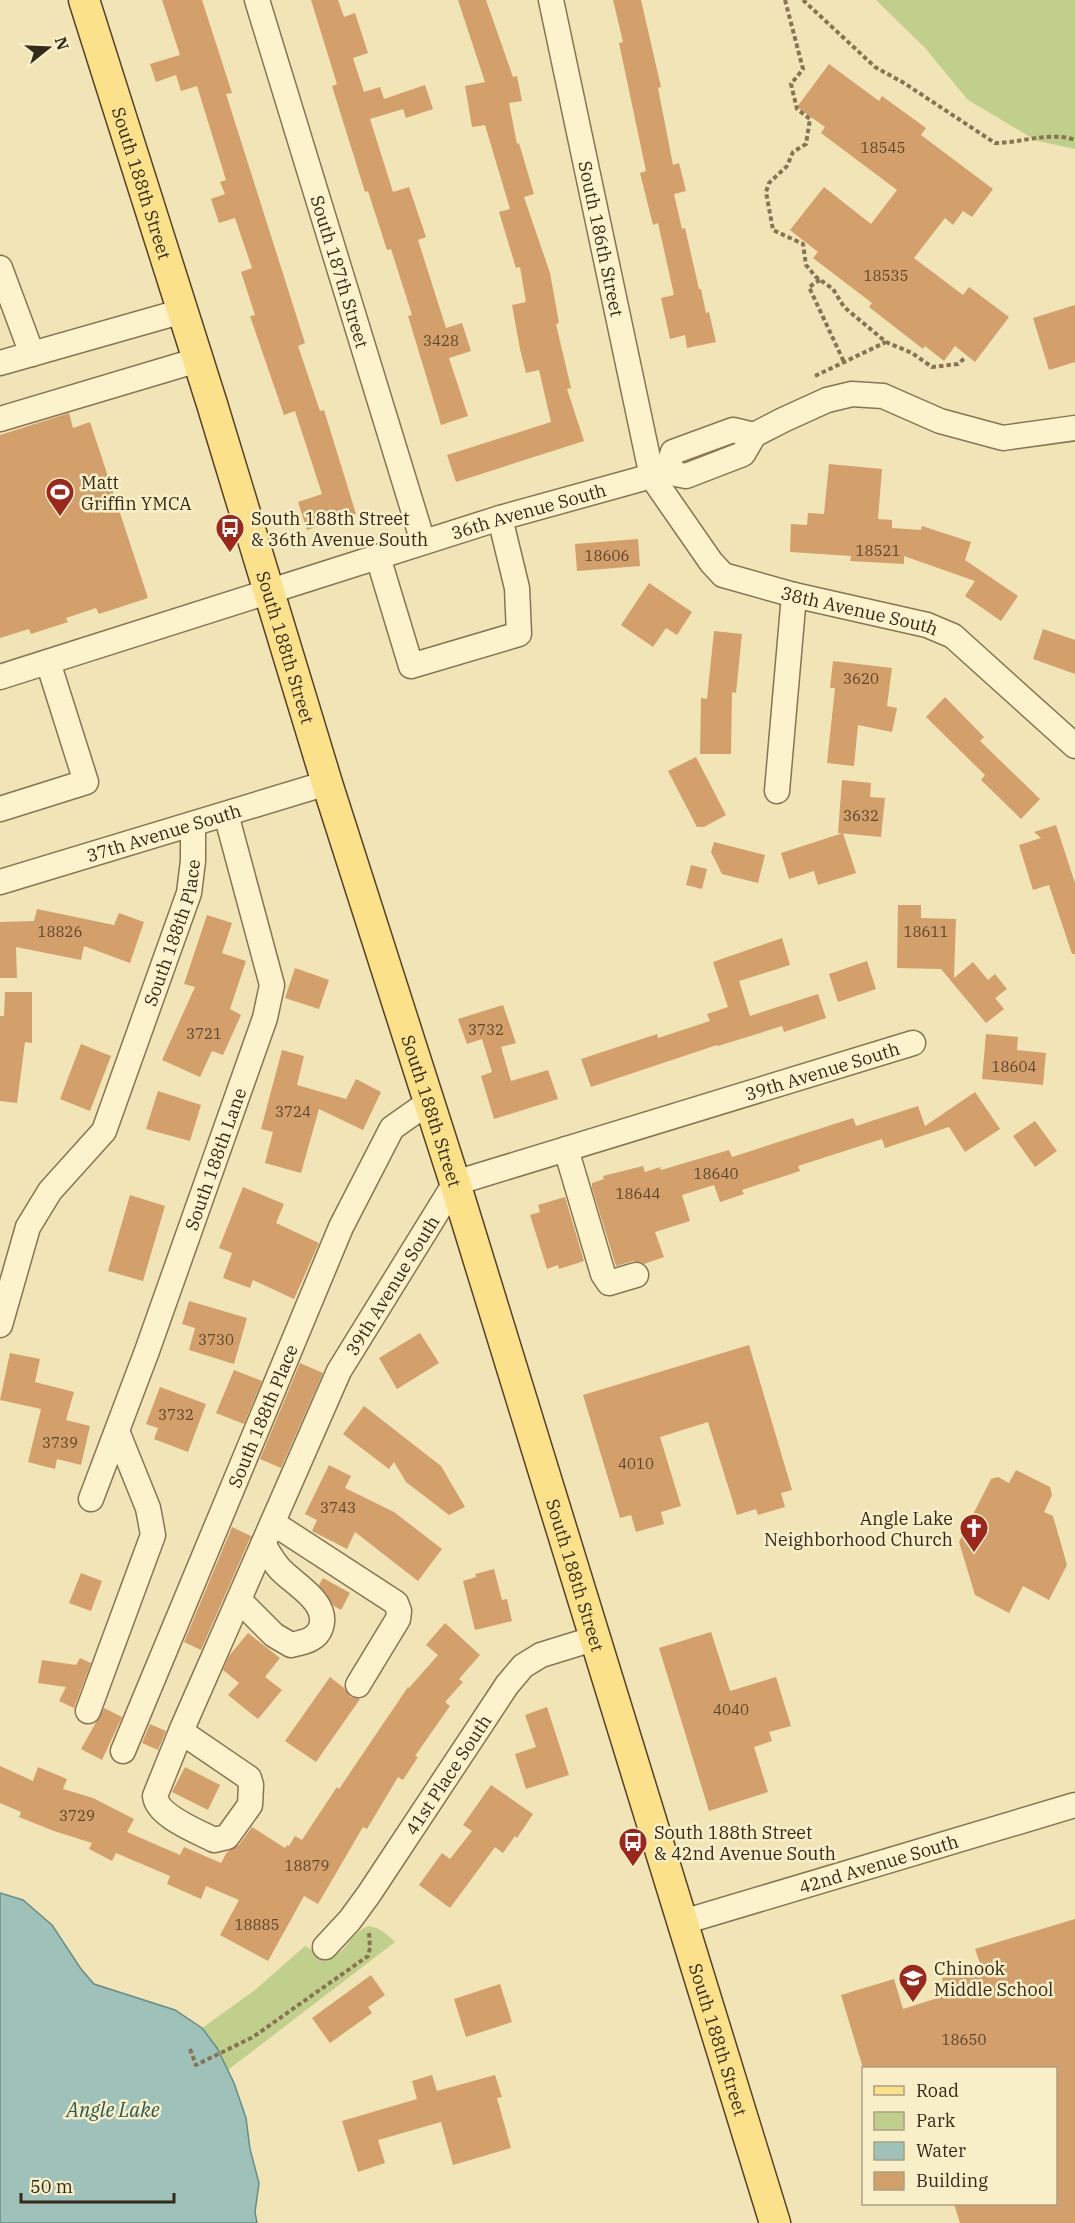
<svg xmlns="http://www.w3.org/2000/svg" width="1075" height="2223" font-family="'IBM Plex Serif',serif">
	<rect width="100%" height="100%" fill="#f1e5b8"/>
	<path fill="#c1cf8c" d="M876 0H1075V149L1037 141 968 100 925 48Z
		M369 1926C380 1928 387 1934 395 1942L228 2070 217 2048 202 2028 255 1990 305 1946C350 1971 340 1936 369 1926Z"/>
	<path fill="#9ec1b9" stroke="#658e88" stroke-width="1.5" d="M0 1893 23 1900 52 1925 81 1969 94 1984 175 2010 202 2028 217 2048 234 2083 246 2118 250 2149 259 2183 255 2212 257 2223H0Z"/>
	<path fill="#d39f6a" d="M162 0H202L232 93 226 94 305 343 298 346 320 411 324 410 356 514 307 530 298 502 322 494 295 411 284 415 250 316 255 315 241 272 252 268 235 218 219 223 211 199 225 194 220 182 226 180 197 86 181 91 176 75 156 82 150 64 180 55Z
		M311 0H338L344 17 355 13 368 53 353 58 364 92 380 87 384 99 425 85 433 109 406 118 403 109 370 119 393 192 409 187 426 237 418 240 446 328 462 323 471 351 449 358 468 416 441 425 408 316 412 315 391 249 387 250 368 191 365 192 332 86 337 84Z
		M458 0H486L513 77 517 76 522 101 509 103 517 144 519 143 534 194 524 197 550 273 559 323 556 324 571 388 567 389 584 441 456 482 447 455 551 422 539 370 526 373 520 349 512 305 526 302 520 267 516 268 499 212 510 209 485 125 472 127 465 86 485 82Z
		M613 0H641L661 87 658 88 673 165 679 163 686 191 674 194 682 229 685 228 699 289H701L706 313 709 312 716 342 687 348 685 335 670 339 661 298 674 295 658 223 653 225 640 173 646 171 619 43 623 42Z
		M829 64 879 101 882 96 926 128 921 135 993 189 972 217 963 211 953 225 945 218 914 258 963 295 969 287 1009 317 975 362 955 346 944 361 925 346 923 349 869 307 872 303 813 258 818 252 790 230 824 187 871 224 897 190 821 133 825 127 797 107Z
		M1075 305V362L1049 370 1033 318Z
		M69 413 73 428 90 422 148 598 99 614 96 608 66 618 68 622 31 634 29 629 0 638V435Z
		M829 464 882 469 878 519 892 520V528L921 530 922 526 971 542 965 560 1018 596 1001 621 965 596 975 581 904 556V564L850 561 851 556 790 552 791 524 807 525 808 513 824 514Z
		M638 539 640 566 577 571 575 544Z
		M649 583 692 612 677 635 666 628 653 647 621 625Z
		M1043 629 1075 640V674L1033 659Z
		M714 631 742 634 736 693 732 692 731 754H700L701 698 707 699Z
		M833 661 892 668 887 706 897 708 892 732 858 725 854 766 827 763 835 688H830Z
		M945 697 984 737 980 741 1040 799 1021 819 981 780 985 775 926 717Z
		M696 757 726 815 704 827H697L668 771Z
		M842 780 871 783 870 797 885 798 881 837 838 833Z
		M1056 825 1075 883V954H1072L1049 885 1033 890 1019 845 1041 838 1034 832Z
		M843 833 856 873 818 885 814 871 789 879 781 853Z
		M714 842 765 855 758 883 722 874 711 852Z
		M691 865 707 869 702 889 686 885Z
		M898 905H921V918L956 919 954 978 973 962 988 980 995 974 1007 989 995 998 1004 1009 986 1023 941 969 897 968Z
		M37 909 114 925 119 913 144 922 130 963 84 946 81 960 16 947 17 978H0V922L34 921Z
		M207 915 232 923 222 953 246 961 230 1009 241 1015 223 1055 212 1051 200 1077 162 1060 195 987 184 984Z
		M782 938 790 965 739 981 750 1016 818 994 826 1018 784 1032 782 1026 718 1046 717 1045 591 1087 581 1059 657 1034 658 1038 710 1021 707 1014 728 1007 713 962Z
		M867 961 876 989 838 1002 829 974Z
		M295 968 329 980 319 1009 285 998Z
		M5 992H32V1043L25 1042 17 1103 0 1101V1016H4Z
		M503 1005 516 1043 501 1047 511 1081 548 1070 558 1099 494 1119 481 1076 492 1072 482 1039 467 1044 458 1019Z
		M986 1034 1018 1037 1017 1050 1046 1053 1043 1085 982 1079Z
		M81 1044 111 1056 90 1111 60 1099Z
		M282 1050 304 1056 297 1085 346 1099 356 1079 381 1092 363 1130 319 1109 301 1173 265 1163 273 1132 261 1129Z
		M158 1091 201 1105 190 1141 146 1129Z
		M975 1092 1000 1129 965 1152 949 1127 885 1148 882 1139 798 1166 800 1171 742 1190 744 1194 720 1202 714 1185 682 1195 690 1221 655 1232 664 1257 644 1264 633 1261 616 1266 592 1188V1183L604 1179 603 1176 643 1166 645 1172 660 1167 661 1170 729 1150 732 1157 853 1118 856 1126 918 1106 925 1126Z
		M1035 1121 1057 1151 1035 1167 1013 1136Z
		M243 1187 284 1204 276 1223 319 1243 294 1299 253 1280 250 1288 223 1278 232 1253 219 1248Z
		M130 1195 165 1206 143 1281 108 1271Z
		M565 1197 584 1261 559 1269 558 1265 547 1269 530 1215 540 1212 538 1205Z
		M189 1301 247 1318 234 1364 189 1350 195 1328 182 1324Z
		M420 1333 439 1363 397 1389 379 1358Z
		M749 1345 792 1490 781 1493 785 1507 758 1515 756 1509 737 1515 708 1422 660 1437 681 1506 661 1512 664 1524 636 1532 631 1515 620 1518 583 1395Z
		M10 1353 40 1359 35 1382 74 1392 66 1420 90 1426 81 1465 57 1459 55 1469 28 1462 41 1409 0 1400Z
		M300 1363 323 1373 281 1468 260 1459Z
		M234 1370 262 1381 244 1424 216 1413Z
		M160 1387 206 1404 188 1452 154 1439 158 1428 146 1424Z
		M364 1406 441 1466 465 1507 449 1515 406 1482 394 1462 389 1469 343 1434Z
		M329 1465 351 1476 345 1488 394 1512 442 1549 418 1581 355 1532 347 1549 312 1531 317 1520 305 1514Z
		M1016 1470 1050 1487 1052 1495 1044 1512 1053 1516 1067 1565 1049 1600 1023 1586 1009 1613 975 1595 959 1542 991 1479 998 1477 1009 1483Z
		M232 1527 251 1536 201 1650 184 1642Z
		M494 1569 502 1600 507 1599 512 1621 475 1630 463 1581 476 1577 475 1574Z
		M81 1573 102 1581 91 1611 69 1603Z
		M323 1578 350 1593 341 1610 334 1606 319 1585Z
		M445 1623 480 1655 459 1679 463 1682 445 1702 450 1706 415 1756 418 1757 403 1780 398 1777 367 1829 363 1827 318 1904 304 1896 268 1961 220 1935 239 1900 206 1886 201 1899 167 1884 170 1876 116 1853 112 1861 89 1849 92 1843 54 1831 19 1817 21 1812 0 1803V1766L33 1781 38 1767 67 1779 63 1789 93 1798 134 1819 127 1832 180 1855 184 1847 221 1863 227 1852 239 1845 252 1827 285 1848 287 1845 289 1846 295 1836 302 1840 331 1796 337 1787 339 1789 408 1687 409 1688 438 1655 426 1645Z
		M711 1632 730 1691 776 1677 791 1726 769 1732 772 1741 754 1747 768 1792 709 1811 659 1648Z
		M248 1633 280 1658 265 1677 282 1690 258 1719 228 1695 239 1683 223 1670 229 1656Z
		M80 1658 91 1663 74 1708 59 1701 66 1687 38 1683 42 1660 76 1665Z
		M330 1677 344 1688 350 1697 360 1699 316 1762 285 1741Z
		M547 1707 569 1775 526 1789 515 1754 536 1747 525 1715Z
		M104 1708 122 1717 102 1760 81 1749Z
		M150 1724 166 1731 158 1750 142 1743Z
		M185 1767 220 1785 208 1810 172 1792Z
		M491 1785 533 1814 517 1838 515 1836 503 1853 495 1847 450 1908 419 1885 442 1853 450 1859 472 1831 463 1825Z
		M1075 1919V2223H960L954 2204H1056V2068H863L841 1995 894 1979 903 2009 947 1995 942 1978 981 1966 975 1949Z
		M371 1975 385 1995 368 2007 372 2013 330 2043 312 2018Z
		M500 1984 512 2022 466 2037 454 1999Z
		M432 2075 437 2091 495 2075 502 2097 497 2098 511 2148 453 2165 441 2122 378 2140 385 2163 358 2172 342 2121 417 2099 412 2081Z"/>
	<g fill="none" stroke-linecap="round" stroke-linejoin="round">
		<g stroke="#887452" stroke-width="27">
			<g id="minor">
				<path id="s1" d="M257 0 423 542"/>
				<path id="s2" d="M551 0 652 477 711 562 723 575 794 595 927 625 953 636 1075 746"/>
				<path d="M0 268 32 354"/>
				<path d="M0 363 183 311"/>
				<path d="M0 419 198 360"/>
				<path d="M666 472 686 476 743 454 754 435 783 420 827 400 852 394 883 396 940 421 1003 438 1075 428"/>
				<path d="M666 472 673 452 733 430 754 435"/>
				<path d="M378 557 411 666 519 634 517 588 500 518"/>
				<path id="s3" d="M0 677 500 518 666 472"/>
				<path d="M777 791 794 595"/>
				<path d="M0 809 86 782 48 662"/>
				<path id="s4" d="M0 882 327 783"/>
				<path d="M566 1149 603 1274 609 1283 636 1275"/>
				<path id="s5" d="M0 1325 28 1227 50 1191 104 1131 189 893 193 861V824"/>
				<path id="s6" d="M91 1499 147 1351 265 1018 272 985 226 814"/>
				<path d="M273 1523 396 1603 399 1611 398 1619 358 1685"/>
				<path d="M239 1600 274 1635 291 1645C304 1642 317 1640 321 1627 329 1601 293 1584 279 1568 273 1561 268 1552 263 1544"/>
				<path d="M88 1711 153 1535 148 1508 117 1431"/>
				<path id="s7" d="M182 1729 155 1796C157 1816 197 1831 214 1840L227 1837 250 1805 251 1785 249 1778 183 1733 182 1729 339 1371 455 1183 913 1043"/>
				<path id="s8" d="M123 1751 341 1227 392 1128 429 1102"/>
				<path id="s9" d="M683 1922 1075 1805"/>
				<path id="s10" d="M325 1947 350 1920 369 1894 507 1685 523 1666 541 1655 596 1638"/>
			</g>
		</g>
		<g stroke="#554127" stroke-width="33">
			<g id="major">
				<path id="s11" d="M84 0 212 404 327 783 455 1183 775 2223"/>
			</g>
		</g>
		<path stroke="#887452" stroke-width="4" stroke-dasharray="4.5 3" stroke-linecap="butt" d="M785 0 803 69 791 84 797 109 810 119 806 144 793 152 787 166 769 183 766 192 773 230 803 244 806 265 816 277 833 289 844 307 886 342 912 353 932 367 958 364 966 357
			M803 0 875 67 904 83 995 143C1021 143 1050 131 1075 140
			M820 280 809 287 844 362
			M815 376 886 342
			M190 2049 196 2065 253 2037 368 1956 370 1948 369 1932"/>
		<use href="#minor" stroke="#fcf2cb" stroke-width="24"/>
		<use href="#major" stroke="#fae18a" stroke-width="30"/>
	</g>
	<defs>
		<g id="stadium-pin" transform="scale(1.5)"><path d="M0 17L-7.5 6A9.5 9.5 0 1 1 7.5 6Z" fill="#9c281d" stroke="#f8efc8"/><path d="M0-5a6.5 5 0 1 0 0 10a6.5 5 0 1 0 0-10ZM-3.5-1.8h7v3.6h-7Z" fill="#fff"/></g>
		<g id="bus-pin" transform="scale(1.5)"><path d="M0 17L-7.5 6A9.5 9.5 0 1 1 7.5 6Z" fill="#9c281d" stroke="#f8efc8"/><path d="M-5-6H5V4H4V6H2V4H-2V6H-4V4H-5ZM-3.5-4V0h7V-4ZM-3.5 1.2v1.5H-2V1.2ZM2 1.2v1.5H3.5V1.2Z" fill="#fff"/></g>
		<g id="church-pin" transform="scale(1.5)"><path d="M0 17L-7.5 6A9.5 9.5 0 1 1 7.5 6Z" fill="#9c281d" stroke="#f8efc8"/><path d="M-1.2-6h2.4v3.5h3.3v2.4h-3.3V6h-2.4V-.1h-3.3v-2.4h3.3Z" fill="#fff"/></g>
		<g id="school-pin" transform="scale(1.5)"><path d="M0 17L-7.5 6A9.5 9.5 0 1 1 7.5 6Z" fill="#9c281d" stroke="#f8efc8"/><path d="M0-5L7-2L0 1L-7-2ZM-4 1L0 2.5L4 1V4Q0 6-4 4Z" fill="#fff"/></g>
	</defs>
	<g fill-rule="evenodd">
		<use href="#stadium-pin" x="60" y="492"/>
		<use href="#bus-pin" x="230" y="528"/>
		<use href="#church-pin" x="974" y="1528"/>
		<use href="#bus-pin" x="633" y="1842"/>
		<use href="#school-pin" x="913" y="1978"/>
	</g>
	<g text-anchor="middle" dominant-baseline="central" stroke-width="5" stroke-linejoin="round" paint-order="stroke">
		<g font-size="15" fill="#5c462d">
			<text x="883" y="147">18545</text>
			<text x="886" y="275">18535</text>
			<text x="441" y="340">3428</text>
			<text x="878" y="550">18521</text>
			<text x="607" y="555">18606</text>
			<text x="861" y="678">3620</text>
			<text x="861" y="815">3632</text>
			<text x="60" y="931">18826</text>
			<text x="926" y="931">18611</text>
			<text x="486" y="1029">3732</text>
			<text x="204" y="1033">3721</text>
			<text x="1014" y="1066">18604</text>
			<text x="293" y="1111">3724</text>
			<text x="716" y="1173">18640</text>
			<text x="638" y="1193">18644</text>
			<text x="216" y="1339">3730</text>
			<text x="176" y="1414">3732</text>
			<text x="60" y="1442">3739</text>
			<text x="636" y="1463">4010</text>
			<text x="338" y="1507">3743</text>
			<text x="731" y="1709">4040</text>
			<text x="77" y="1815">3729</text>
			<text x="307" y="1865">18879</text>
			<text x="257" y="1924">18885</text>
			<text x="964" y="2039">18650</text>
		</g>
		<g font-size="18" fill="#352919" stroke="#f8efc8">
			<text stroke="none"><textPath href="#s11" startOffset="192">South 188th Street</textPath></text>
			<text stroke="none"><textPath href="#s2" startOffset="244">South 186th Street</textPath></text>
			<text stroke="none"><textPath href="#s1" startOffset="284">South 187th Street</textPath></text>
			<text stroke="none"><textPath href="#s3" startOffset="554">36th Avenue South</textPath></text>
			<text stroke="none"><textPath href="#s2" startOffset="750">38th Avenue South</textPath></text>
			<text stroke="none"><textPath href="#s11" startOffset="678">South 188th Street</textPath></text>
			<text stroke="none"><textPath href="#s4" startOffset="171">37th Avenue South</textPath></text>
			<text stroke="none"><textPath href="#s5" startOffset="435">South 188th Place</textPath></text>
			<text stroke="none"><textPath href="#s7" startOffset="1308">39th Avenue South</textPath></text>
			<text stroke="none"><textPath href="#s11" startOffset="1164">South 188th Street</textPath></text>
			<text stroke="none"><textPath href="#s6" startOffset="362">South 188th Lane</textPath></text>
			<text stroke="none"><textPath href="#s7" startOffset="804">39th Avenue South</textPath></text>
			<text stroke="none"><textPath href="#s8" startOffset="363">South 188th Place</textPath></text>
			<text stroke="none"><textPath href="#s11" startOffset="1650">South 188th Street</textPath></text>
			<text stroke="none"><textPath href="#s10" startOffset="212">41st Place South</textPath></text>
			<text stroke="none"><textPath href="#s9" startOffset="204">42nd Avenue South</textPath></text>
			<text stroke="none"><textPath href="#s11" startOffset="2136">South 188th Street</textPath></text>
		</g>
		<g font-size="18" fill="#352919" stroke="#f8efc8" text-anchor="start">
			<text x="81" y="482">Matt<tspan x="81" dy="21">Griffin YMCA</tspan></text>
			<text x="251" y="518">South 188th Street<tspan x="251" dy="21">&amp; 36th Avenue South</tspan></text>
			<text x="953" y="1518" text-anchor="end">Angle Lake<tspan x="953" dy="21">Neighborhood Church</tspan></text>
			<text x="654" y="1832">South 188th Street<tspan x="654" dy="21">&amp; 42nd Avenue South</tspan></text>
			<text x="934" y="1968">Chinook<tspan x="934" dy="21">Middle School</tspan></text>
		</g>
		<g font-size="20" font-style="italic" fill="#265657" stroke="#f8efc8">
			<text x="113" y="2109">Angle Lake</text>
		</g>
	</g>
	<rect x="862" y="2067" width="195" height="138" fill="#f8efc8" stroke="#aaa082" stroke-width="1.5"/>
	<rect x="874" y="2086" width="30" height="9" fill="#fae18a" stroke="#aaa082" stroke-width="1.5"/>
	<text x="916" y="2097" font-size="18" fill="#352919">Road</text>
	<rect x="874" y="2112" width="30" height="18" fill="#c1cf8c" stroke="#aaa082" stroke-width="1.5"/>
	<text x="916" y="2127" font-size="18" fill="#352919">Park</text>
	<rect x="874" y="2142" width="30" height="18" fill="#9ec1b9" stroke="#aaa082" stroke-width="1.5"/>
	<text x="916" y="2157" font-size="18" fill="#352919">Water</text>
	<rect x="874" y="2172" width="30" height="18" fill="#d39f6a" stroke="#aaa082" stroke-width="1.5"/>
	<text x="916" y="2187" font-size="18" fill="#352919">Building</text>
	<g transform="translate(48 48) rotate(72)" stroke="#f8efc8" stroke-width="4.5" paint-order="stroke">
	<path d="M0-4.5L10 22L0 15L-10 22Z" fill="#352919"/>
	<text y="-9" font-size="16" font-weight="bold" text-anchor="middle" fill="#352919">N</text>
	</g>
	<path d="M21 2193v9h153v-9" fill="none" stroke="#352919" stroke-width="3"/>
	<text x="30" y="2193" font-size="18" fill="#352919" stroke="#f8efc8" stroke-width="4.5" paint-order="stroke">50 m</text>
</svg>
